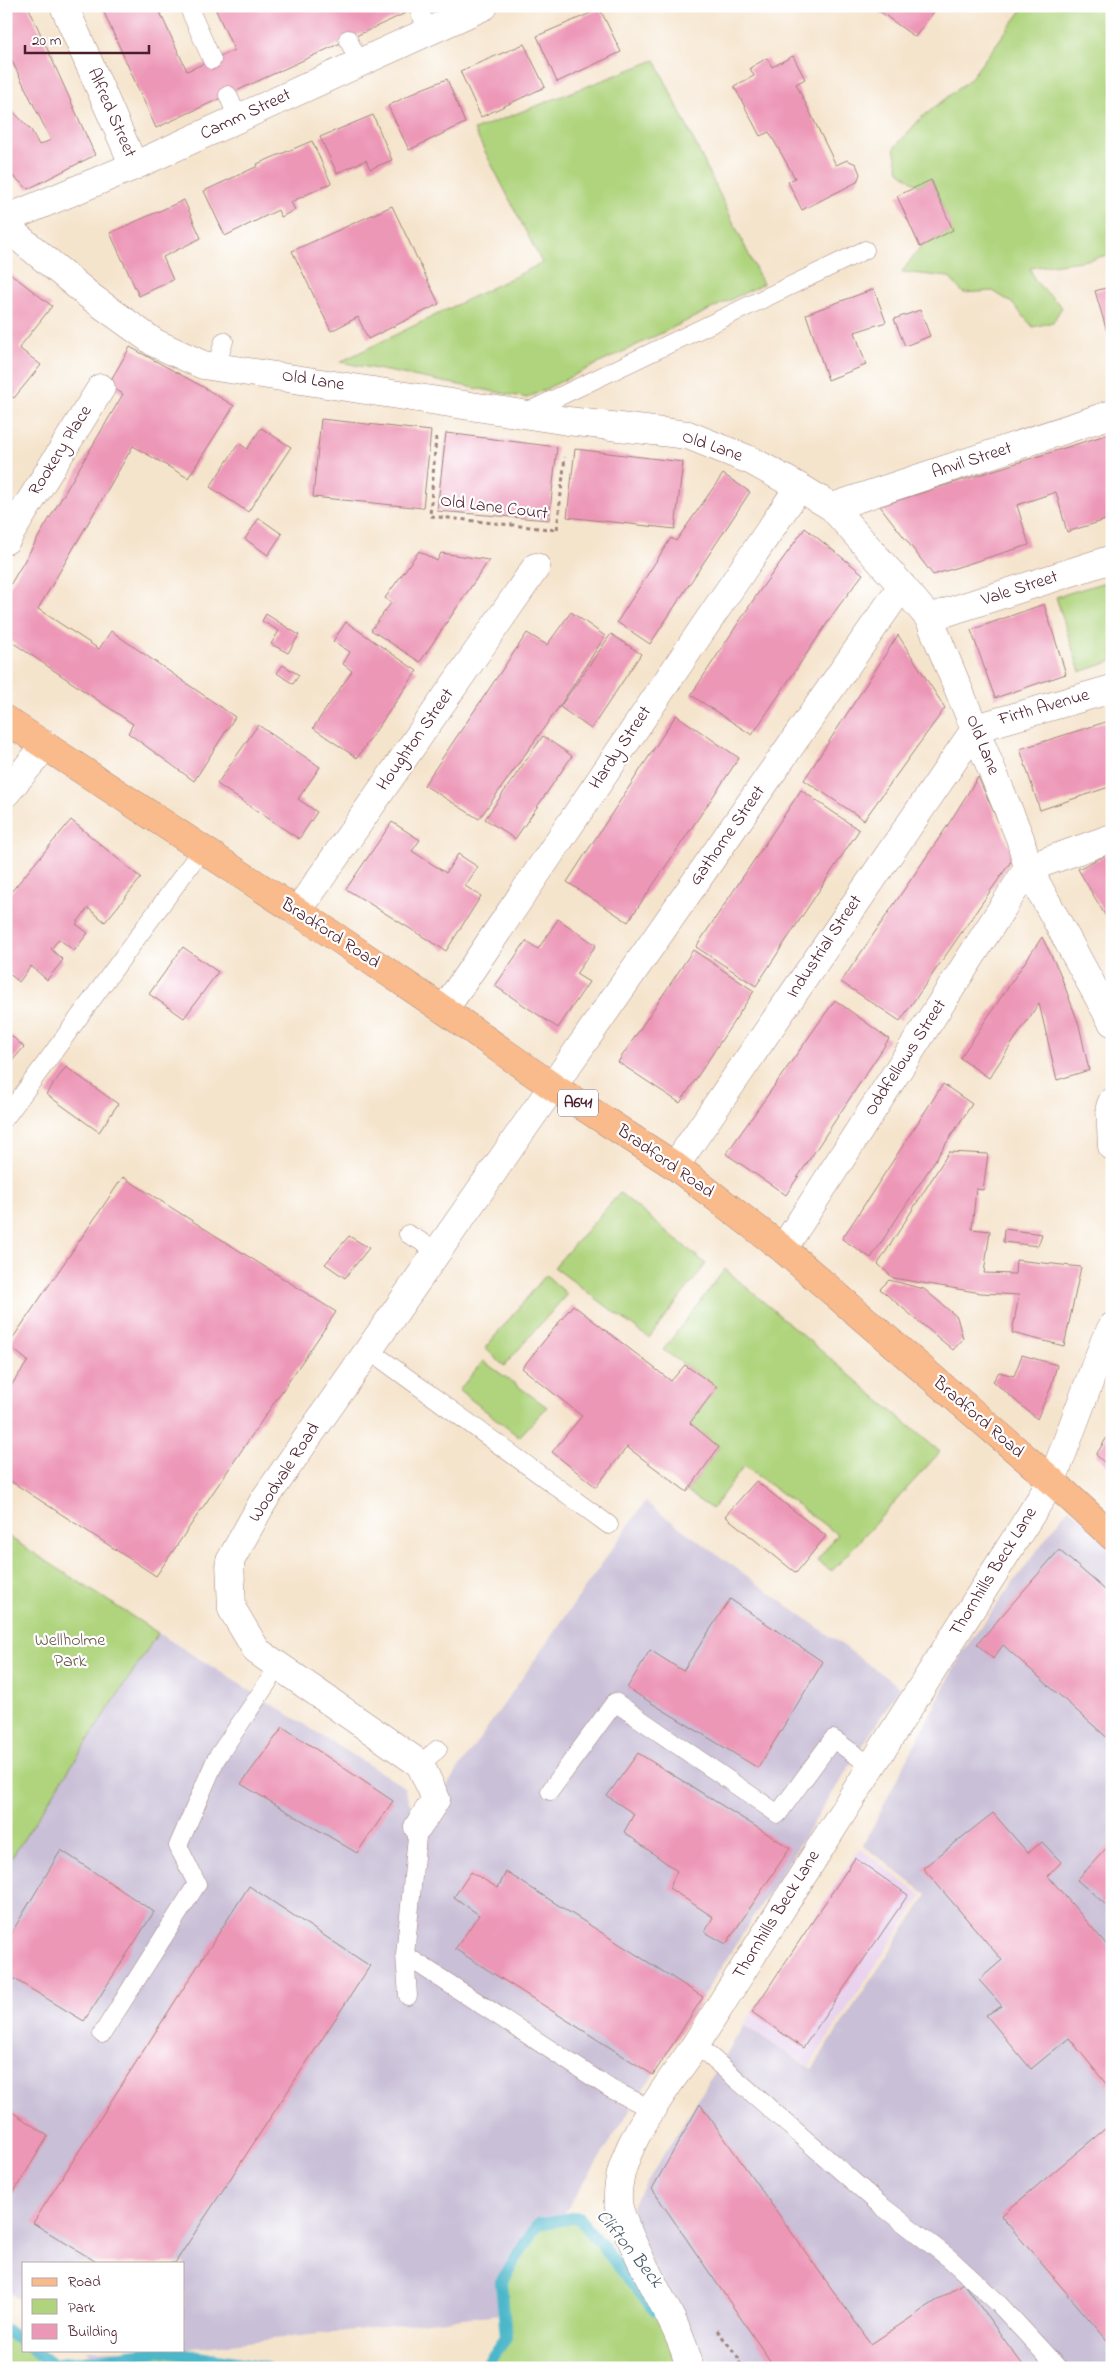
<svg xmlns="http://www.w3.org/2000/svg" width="1118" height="2374" font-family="'Indie Flower',sans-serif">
	<rect width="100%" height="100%" fill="#fff"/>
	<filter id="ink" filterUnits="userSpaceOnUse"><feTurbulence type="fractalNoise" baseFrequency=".02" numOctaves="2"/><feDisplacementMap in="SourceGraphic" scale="10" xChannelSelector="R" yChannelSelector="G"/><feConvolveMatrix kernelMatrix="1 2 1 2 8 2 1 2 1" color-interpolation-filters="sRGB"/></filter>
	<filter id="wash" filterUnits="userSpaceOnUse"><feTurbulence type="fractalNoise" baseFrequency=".0096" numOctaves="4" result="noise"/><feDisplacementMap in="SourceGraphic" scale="20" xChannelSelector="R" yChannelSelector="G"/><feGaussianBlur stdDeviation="1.12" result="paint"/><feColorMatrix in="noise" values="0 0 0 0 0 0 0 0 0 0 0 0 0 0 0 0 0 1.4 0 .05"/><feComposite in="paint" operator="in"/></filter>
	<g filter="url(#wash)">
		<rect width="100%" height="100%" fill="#f5e4cc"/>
		<path fill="#e8d2ee" d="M859 1848 922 1896 809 2066 744 2025Z"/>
		<path fill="#c9bfd7" d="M645 1502 900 1687 500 2314 184 2349V2263H24V2303L6 2290V1866L158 1633 404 1787 418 1827Z
			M1069 1507 1112 1545V2368H717L695 2346 635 2234 632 2206 744 2025 812 2069 927 1895 863 1845 963 1651Z
			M86 2350H170L98 2359Z"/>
		<path fill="#afd47d" stroke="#7c7a54" d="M1025 6H1112V254L1087 260 1030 268 1035 281 1062 307 1053 322 1033 327 1012 303 993 291 963 293 949 277 902 272 920 247 952 230 932 180 918 186 899 171 894 148 920 119 970 79Z
			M655 60 763 284 527 398 340 362 542 263 474 130Z
			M1112 580V661L1080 672 1056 597Z
			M620 1193 706 1264 649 1338 554 1267Z
			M725 1269 940 1452 832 1571 817 1561 837 1534 744 1466 712 1509 687 1492 719 1447 690 1423 717 1387 663 1350Z
			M546 1275 567 1294 504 1366 485 1348Z
			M483 1361 547 1407 519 1437 459 1390Z
			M6 1535 158 1633 6 1866Z
			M578 2217 667 2326 677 2368H484L506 2338 501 2282 538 2224Z
			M6 2330 24 2343V2350H33L52 2365 161 2351 266 2368H6Z"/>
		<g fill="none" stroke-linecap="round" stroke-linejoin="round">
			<path stroke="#4db7ca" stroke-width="12" d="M6 2330 24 2344
				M33 2350 52 2365 161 2351 266 2368
				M484 2368 506 2338 501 2282 538 2224 578 2217 656 2312"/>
		</g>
		<g id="blocks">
			<path fill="#ed97b7" d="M6 6H28L95 155 28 189 6 170V104L31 130 39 145 51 140 6 49Z
				M101 6H157L187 71 234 50 214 6H421L156 128Z
				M872 6H938L915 37Z
				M600 9 621 52 557 82 537 36Z
				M524 44 545 87 481 117 460 71Z
				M793 56 805 79 796 84 836 165 847 160 856 164 860 174 857 182 802 210 788 182 795 178 769 132 760 136 734 86 754 76 750 68 767 58 772 67Z
				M447 79 465 123 409 150 388 106 419 90Z
				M373 115 392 160 370 169 366 160 337 173 320 137Z
				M312 141 331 183 291 202 295 210 281 217 278 210 225 236 204 191 258 166 257 164Z
				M931 180 953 230 920 247 897 196Z
				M184 200 201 238 163 257 173 280 139 296 110 233Z
				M392 206 439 304 368 339 358 317 331 331 292 251Z
				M6 270 52 306 19 348 41 365 14 398 6 392V371L8 368 6 366Z
				M1112 286V345H1111L1095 291Z
				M874 289 886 322 855 332 866 365 828 380 806 314Z
				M920 310 930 336 905 346 894 319Z
				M130 347 205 388 234 406 188 478 133 446 38 609 99 649 111 631 235 717 194 781 128 733 133 724 6 638V592L123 394 108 385Z
				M321 419 431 431 423 508 313 497Z
				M261 428 291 447 248 512 210 487 239 443 247 449Z
				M446 433 557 447 549 520 437 511Z
				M1112 433V518L1067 532 1056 492 1017 505 1029 545 996 555 933 575 880 506Z
				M575 449 683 462 675 529 567 517Z
				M723 474 750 492 650 644 617 622 671 538 676 541Z
				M259 518 282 534 268 555 245 539Z
				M805 528 863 574 838 607 752 735 691 695 756 596Z
				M419 551 437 561 441 553 489 560 420 662 371 630 391 603 385 598Z
				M1044 604 1066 674 995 698 971 630Z
				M571 612 605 636 561 704 479 819 424 785 527 633 547 645Z
				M266 614 299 635 288 653 271 644 279 631 262 621Z
				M346 622 417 671 357 758 313 728 352 671 343 664 350 652 333 641Z
				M611 634 641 654 591 729 560 707Z
				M898 635 945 708 864 820 804 780Z
				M283 665 299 675 293 684 277 673Z
				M676 715 739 758 628 922 567 882Z
				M1112 720V786L1040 810 1020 749Z
				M258 725 320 767 298 799 317 812 299 839 217 784Z
				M543 736 572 756 515 839 485 819Z
				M978 777 1014 857 900 1021 841 982 946 828Z
				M801 790 859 830 756 986 696 947Z
				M71 820 141 878 105 922 88 908 76 924 88 933 74 951 59 939 51 949 63 960 47 980 31 966 19 982 6 971V898Z
				M392 822 420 840 412 851 446 873 458 854 478 867 465 886 481 896 446 951 346 889Z
				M1112 852V927L1078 869Z
				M558 919 596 945 576 974 589 982 558 1028 495 986 526 941 538 949Z
				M1042 937 1059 971 1079 1025 1089 1070 1057 1080 1039 1003 989 1078 960 1058Z
				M183 947 218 972 184 1018 149 994Z
				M693 950 754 991 680 1103 618 1062Z
				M835 1000 889 1039 786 1195 726 1154Z
				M6 1031 24 1047 6 1068Z
				M66 1067 118 1104 99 1132 46 1094Z
				M943 1084 972 1104 871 1258 842 1239Z
				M949 1152 988 1154 983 1190 976 1189 972 1229 990 1231 984 1273 1015 1274 1016 1260 1081 1267 1064 1346 1012 1333 1019 1295 981 1293 893 1278 878 1264Z
				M123 1177 336 1312 156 1576 6 1478V1393L28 1361 8 1345Z
				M1004 1229 1042 1234 1038 1246 1003 1242Z
				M349 1236 369 1248 345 1278 325 1264Z
				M889 1280 924 1289 957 1317 963 1339 953 1350 880 1289Z
				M573 1305 671 1381 685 1365 717 1387 690 1423 719 1447 687 1492 627 1447 596 1487 552 1452 582 1416 522 1368Z
				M1022 1355 1057 1365 1051 1387 1037 1419 993 1381 999 1372 1014 1376Z
				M1112 1429V1469L1096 1455Z
				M756 1481 826 1536 796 1573 725 1516Z
				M1059 1550 1112 1596V1742L1003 1645 993 1659 977 1644Z
				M730 1599 823 1662 758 1768 627 1688 650 1650 683 1671Z
				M283 1727 393 1801 357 1853 241 1784Z
				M638 1753 790 1848 726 1944 705 1932 713 1917 669 1888 677 1871 624 1832 634 1814 607 1796Z
				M993 1813 1028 1853 1042 1842 1061 1862 1048 1876 1112 1951V2081L1107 2085 1069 2038 1031 2069 986 2015 1002 2006 979 1980 1002 1960 923 1868Z
				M1112 1842V1910L1077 1880Z
				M61 1850 154 1912 84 2021 6 1974V1942Z
				M855 1858 908 1895 803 2048 752 2012Z
				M471 1872 498 1888 506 1872 703 1997 653 2075 455 1949 479 1915 454 1897Z
				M249 1886 370 1966 175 2263H98L33 2223Z
				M700 2104 871 2344 963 2283 1025 2368H775L652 2189Z
				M6 2108 48 2136 6 2205Z
				M1112 2123V2346L1001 2216Z"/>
		</g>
	</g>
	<g filter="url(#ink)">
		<use href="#blocks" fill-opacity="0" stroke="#a0827c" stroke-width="1"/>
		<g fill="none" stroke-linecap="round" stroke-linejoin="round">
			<g stroke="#a0827c" stroke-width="19">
				<path id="lane" d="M188 6 212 60
					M418 8 429 32
					M348 39 359 63
					M228 95 238 119
					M216 367 224 341
					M523 414 865 250
					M6 1117 202 849
					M408 1234 438 1251
					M369 1350 609 1525
					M420 1764 438 1749
					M550 1791 615 1702 778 1814 833 1739 871 1766
					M418 1827 405 1955 611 2089 653 2110
					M405 1955 408 1996
					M102 2034 197 1884 178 1846 216 1759 279 1666
					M696 2044 879 2204 949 2258 997 2302 1058 2368"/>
			</g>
			<g stroke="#a0827c" stroke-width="29">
				<path id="street" d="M64 6 134 166
					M6 219 134 166 484 6
					M6 227 91 297 155 343 203 365 568 421 688 435 752 461 799 487 832 507 902 586 929 618 1020 838 1028 868 1112 1022
					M832 507 1112 414
					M6 540 101 388
					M929 618 1112 559
					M6 793 46 745
					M297 912 536 567
					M444 1010 799 487
					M1112 1102 1110 1107 1112 1146
					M675 1166 976 728 1112 689
					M783 1249 1028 868 1112 838
					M418 1827 436 1799 420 1764 257 1651 232 1609 230 1561 264 1500 902 586
					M690 2368C682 2336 665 2307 650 2278 642 2262 619 2218 618 2201 615 2149 668 2087 696 2044L1052 1481 1105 1340 1112 1327"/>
			</g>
			<g stroke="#a0827c" stroke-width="29">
				<path id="primary" d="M6 720 321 927 444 1010 553 1087 675 1166 783 1249 1052 1481 1112 1536"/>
			</g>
			<path stroke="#a0827c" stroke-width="3" stroke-dasharray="4 4" stroke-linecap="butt" d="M436 437 430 516 557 530 565 457
				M717 2330 741 2361 737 2368"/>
			<use href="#lane" stroke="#fff" stroke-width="18"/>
			<use href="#street" stroke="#fff" stroke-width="28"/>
			<use href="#primary" stroke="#fabb8c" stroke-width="28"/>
		</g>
	</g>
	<g text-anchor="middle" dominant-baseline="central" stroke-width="4.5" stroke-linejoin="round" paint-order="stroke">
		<rect fill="#fff" stroke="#80626b" stroke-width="1" x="558" y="1089.5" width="40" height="27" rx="4"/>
		<g font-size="16" font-weight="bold" fill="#4a1f2b">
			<text x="578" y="1103">A641</text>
		</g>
		<g font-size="18" fill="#4a1f2b" stroke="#fff">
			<text transform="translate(111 113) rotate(66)">Alfred Street</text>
			<text transform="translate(246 115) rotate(-25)">Camm Street</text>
			<text transform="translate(313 381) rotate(9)">Old Lane</text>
			<text transform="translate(712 447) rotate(19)">Old Lane</text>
			<text transform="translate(61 451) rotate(-58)">Rookery Place</text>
			<text transform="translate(972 461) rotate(-18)">Anvil Street</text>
			<text transform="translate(494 508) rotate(7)">Old Lane Court</text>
			<text transform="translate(1020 589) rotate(-18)">Vale Street</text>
			<text transform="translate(1044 708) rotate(-16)">Firth Avenue</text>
			<text transform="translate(416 740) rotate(-55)">Houghton Street</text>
			<text transform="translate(982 745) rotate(68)">Old Lane</text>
			<text transform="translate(621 748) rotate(-56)">Hardy Street</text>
			<text transform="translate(728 836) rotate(-55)">Gathorne Street</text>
			<text transform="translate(330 934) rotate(33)">Bradford Road</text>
			<text transform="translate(825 947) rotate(-56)">Industrial Street</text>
			<text transform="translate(906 1058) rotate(-57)">Oddfellows Street</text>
			<text transform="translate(665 1162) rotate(35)">Bradford Road</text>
			<text transform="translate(978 1418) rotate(41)">Bradford Road</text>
			<text transform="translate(285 1473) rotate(-57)">Woodvale Road</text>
			<text transform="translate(994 1572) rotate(-58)">Thornhills Beck Lane</text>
			<text transform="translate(777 1915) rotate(-58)">Thornhills Beck Lane</text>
		</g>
		<g font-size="18" fill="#685544" stroke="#fff">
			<text x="70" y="1641">Wellholme<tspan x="70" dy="21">Park</tspan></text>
		</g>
		<g font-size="19" font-style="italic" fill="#4b5c6b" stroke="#fff">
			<text transform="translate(629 2249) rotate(51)">Clifton Beck</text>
		</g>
	</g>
	<rect width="1118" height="2374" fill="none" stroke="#fff" stroke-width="25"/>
	<rect x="22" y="2262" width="162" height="90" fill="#ffffff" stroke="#b7a5aa"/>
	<rect x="32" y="2278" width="25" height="8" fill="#fabb8c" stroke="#b7a5aa"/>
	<text x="68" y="2286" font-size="15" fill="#4a1f2b">Road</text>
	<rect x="32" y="2299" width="25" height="15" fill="#afd47d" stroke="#b7a5aa"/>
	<text x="68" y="2312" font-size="15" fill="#4a1f2b">Park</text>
	<rect x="32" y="2324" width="25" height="15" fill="#ed97b7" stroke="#b7a5aa"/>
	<text x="68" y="2336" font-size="15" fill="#4a1f2b">Building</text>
	<path d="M25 45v8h124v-8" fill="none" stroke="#4a1f2b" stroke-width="2.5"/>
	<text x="32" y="45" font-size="15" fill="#4a1f2b" stroke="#ffffff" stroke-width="4" paint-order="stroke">20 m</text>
</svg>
